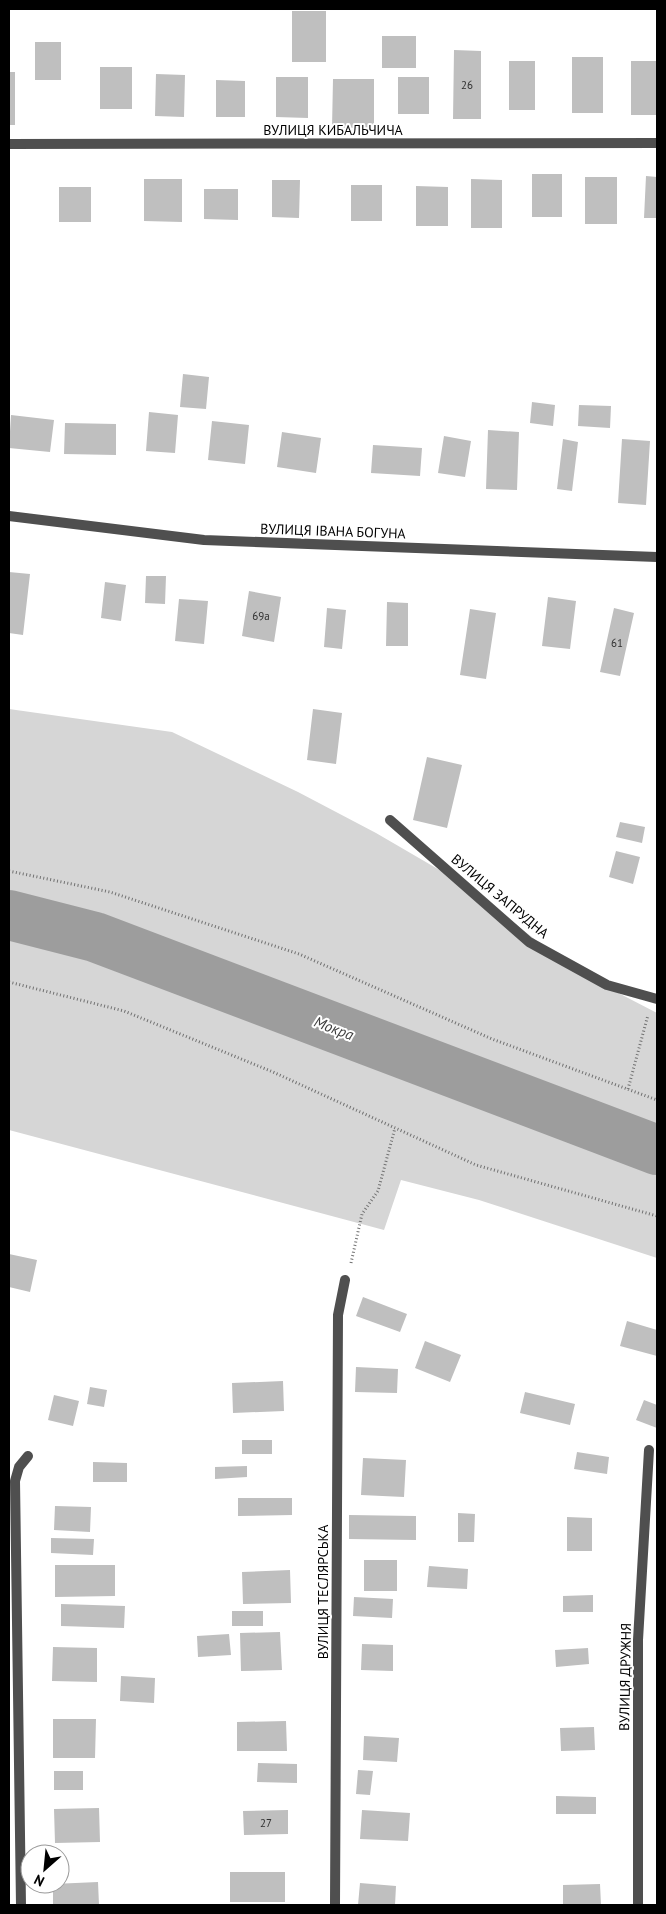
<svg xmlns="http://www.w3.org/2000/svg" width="666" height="1914" font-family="'PT Sans',sans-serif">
	<rect width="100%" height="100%" fill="#fff"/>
	<path fill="#d6d6d6" d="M9 709 172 732 298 792 376 833 467 886 574 970 657 1013V1258L479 1200 401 1180 384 1230 9 1130Z"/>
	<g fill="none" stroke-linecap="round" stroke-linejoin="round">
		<path stroke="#9d9d9d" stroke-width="50" d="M9 915 95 937 657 1150"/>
	</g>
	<path fill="#bfbfbf" d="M292 11H326V62H292Z
		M382 36H416V68H382Z
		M35 42H61V80H35Z
		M454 50 481 51V119H453Z
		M572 57H603V113H572Z
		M509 61H535V110H509Z
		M631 61H657V115H631Z
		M100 67H132V109H100Z
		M9 72H15V125H9Z
		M156 74 185 75 184 117 155 116Z
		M276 77H308V118L276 117Z
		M398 77H429V114H398Z
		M333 79H374V128H332Z
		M216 80 245 81V117H216Z
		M532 174H562V217H532Z
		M646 176 657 177V218H644Z
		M585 177H617V224H585Z
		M144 179H182V222L144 221Z
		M471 179 502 180V228H471Z
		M272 180H300L299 218 272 217Z
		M351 185H382V221H351Z
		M416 186 448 187V226H416Z
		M59 187H91V222H59Z
		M204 189H238V220L204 219Z
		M183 374 209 377 206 409 180 407Z
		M532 402 555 405 553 426 530 423Z
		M579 405 611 406 610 428 578 426Z
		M149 412 178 415 175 453 146 451Z
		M11 415 54 420 50 452 9 448Z
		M212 421 249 425 245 464 208 460Z
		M65 423 116 424V455L64 454Z
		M488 430 519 432 517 490 486 489Z
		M282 432 321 438 316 473 277 467Z
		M444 436 471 441 465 477 438 473Z
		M563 439 578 442 572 491 557 489Z
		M622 439 650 441 646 505 618 503Z
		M373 445 422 448 420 476 371 473Z
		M9 572 30 574 23 635 9 633Z
		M146 576H166L165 604 145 603Z
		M105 582 126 585 121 621 101 618Z
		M249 591 281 597 274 642 242 636Z
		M548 597 576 601 570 649 542 646Z
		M179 599 208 601 204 644 175 641Z
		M387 602 408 603V646H386Z
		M327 608 346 610 342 649 324 647Z
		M614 608 634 613 620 676 600 672Z
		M470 609 496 613 486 679 460 675Z
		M313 709 342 713 336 764 307 760Z
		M427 757 462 765 447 828 413 820Z
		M620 822 645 827 642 843 616 837Z
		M616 851 640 857 633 884 609 877Z
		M9 1254 37 1260 30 1292 9 1287Z
		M363 1297 407 1314 400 1332 356 1316Z
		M627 1321 657 1330V1356L620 1346Z
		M425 1341 461 1355 450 1382 415 1368Z
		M356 1367 398 1369 397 1393 355 1392Z
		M283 1381 284 1411 233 1413 232 1383Z
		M90 1387 107 1390 104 1407 87 1404Z
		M525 1392 575 1404 570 1425 520 1413Z
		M54 1395 79 1401 73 1426 48 1420Z
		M644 1400 657 1405V1428L636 1420Z
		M242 1440H272V1454H242Z
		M577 1452 609 1457 607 1474 574 1469Z
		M363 1458 406 1460 404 1497 361 1495Z
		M93 1462 127 1463V1482H93Z
		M247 1466V1477L215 1479V1467Z
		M238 1498H292V1515L238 1516Z
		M55 1506 91 1507 90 1532 54 1530Z
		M458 1513 475 1514 474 1542H458Z
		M349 1515 416 1516V1540L349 1539Z
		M567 1517 592 1518V1551H567Z
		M51 1538 94 1539 93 1555 51 1553Z
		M364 1560H397V1591H364Z
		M55 1565H115V1596L55 1597Z
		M429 1566 468 1569 467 1589 427 1587Z
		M290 1570 291 1603 243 1604 242 1572Z
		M593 1595V1612H563V1596Z
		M354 1597 393 1599 392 1618 353 1616Z
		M61 1604 125 1606 124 1628 61 1626Z
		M232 1611H263V1626H232Z
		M280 1632 282 1670 241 1671 240 1633Z
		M229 1634 231 1655 198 1657 197 1636Z
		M362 1644 393 1645V1671L361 1670Z
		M53 1647 97 1648V1682L52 1681Z
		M588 1648 589 1664 556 1667 555 1650Z
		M121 1676 155 1678 154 1703 120 1701Z
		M53 1719H96L95 1758H53Z
		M286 1721 287 1751H237V1722Z
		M594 1727 595 1750 561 1751 560 1728Z
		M364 1736 399 1738 397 1762 363 1760Z
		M258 1763 297 1764V1783L257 1782Z
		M358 1770 373 1771 370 1795 356 1794Z
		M54 1771H83V1790H54Z
		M556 1796 596 1797V1814H556Z
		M99 1808 100 1842 55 1843 54 1809Z
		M288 1810V1834L244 1835 243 1811Z
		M362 1810 410 1813 408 1841 360 1839Z
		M230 1872H285V1902H230Z
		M98 1882 99 1905H53V1884Z
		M360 1883 396 1886 395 1905H358Z
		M600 1884 601 1905H563V1885Z"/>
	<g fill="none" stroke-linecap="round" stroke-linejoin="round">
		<path stroke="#717171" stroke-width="3" stroke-dasharray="1 2.5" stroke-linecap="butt" d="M9 871 110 892 299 954 492 1039 657 1100
			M9 982 124 1011 273 1072 476 1165 657 1216
			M628 1089 648 1015
			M351 1263 362 1214 378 1191 395 1128"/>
		<path stroke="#4f4f4f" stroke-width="10" d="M9 144 657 143
			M9 516 204 540 657 557
			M390 820 529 942 607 985 657 999
			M21 1905 15 1481 19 1467 28 1456
			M335 1905 338 1315 345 1280
			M638 1905V1640L649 1450"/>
	</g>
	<g text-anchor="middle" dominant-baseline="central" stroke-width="4" stroke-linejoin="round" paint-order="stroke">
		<g font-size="11" fill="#303030">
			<text x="467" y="85">26</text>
			<text x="261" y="616">69а</text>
			<text x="617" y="643">61</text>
			<text x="266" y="1823">27</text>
		</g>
		<g font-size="14" fill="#000" stroke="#fff">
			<text x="333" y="130">ВУЛИЦЯ КИБАЛЬЧИЧА</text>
			<text transform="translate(333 531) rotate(2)">ВУЛИЦЯ ІВАНА БОГУНА</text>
			<text transform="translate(500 896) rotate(40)">ВУЛИЦЯ ЗАПРУДНА</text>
			<text transform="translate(323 1592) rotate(-90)">ВУЛИЦЯ ТЕСЛЯРСЬКА</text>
			<text transform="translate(625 1677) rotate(-89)">ВУЛИЦЯ ДРУЖНЯ</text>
		</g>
		<g font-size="15" font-style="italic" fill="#3e3e3e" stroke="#fff">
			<text transform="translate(334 1028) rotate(21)">Мокра</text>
		</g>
	</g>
	<rect width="666" height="1914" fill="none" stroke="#000000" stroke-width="20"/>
	<g transform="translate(45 1869) rotate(207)"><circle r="24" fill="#ffffff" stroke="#999999"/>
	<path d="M0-4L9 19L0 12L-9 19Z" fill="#000000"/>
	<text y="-8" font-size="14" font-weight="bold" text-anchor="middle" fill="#000000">N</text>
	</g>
</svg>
